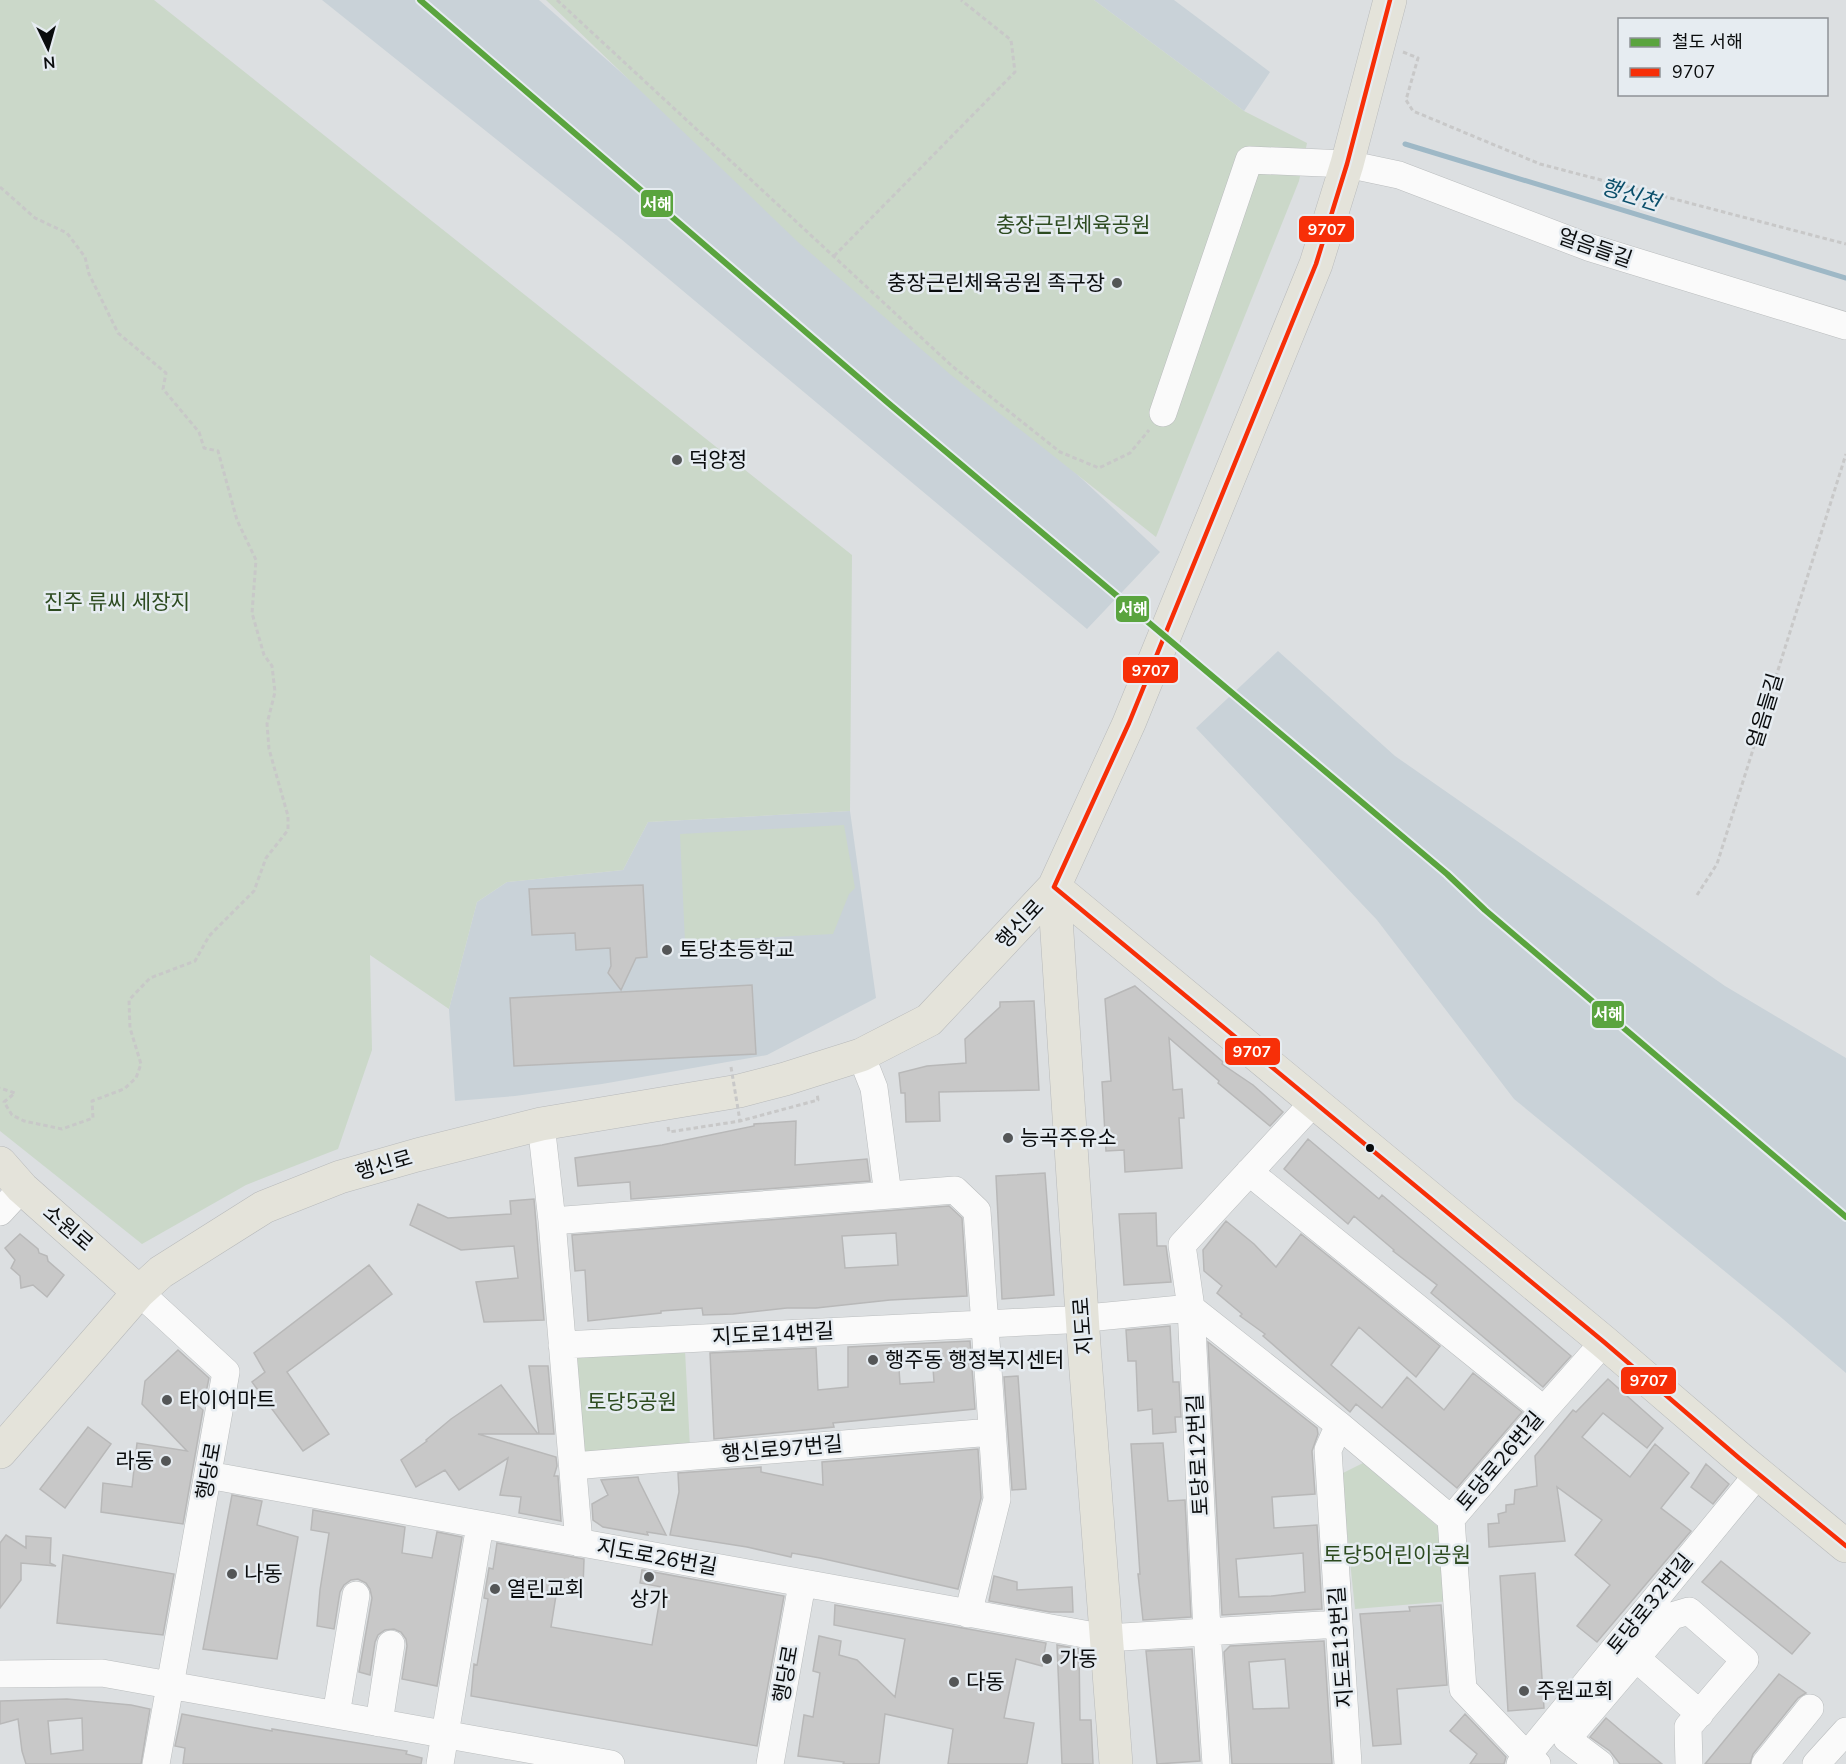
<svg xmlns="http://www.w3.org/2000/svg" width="1846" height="1764" font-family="'Nunito Sans','Noto Sans KR',sans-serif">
	<rect width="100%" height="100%" fill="#dcdfe1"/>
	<path fill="#c9d2d8" d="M322 0H539L1080 477 1160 552 1087 629 621 239Z
		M1094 0H1174L1270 72 1244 111Z
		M1278 651 1395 756 1725 986 1846 1058V1373L1777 1314 1514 1099 1377 920 1196 728Z
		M850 811 876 998 767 1055 602 1084 515 1096 455 1101 449 1009 477 902 507 882 623 870 648 822Z"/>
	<path fill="#cbd8c9" d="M0 0H154L852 555 850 811 648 822 623 870 507 882 477 902 449 1009 370 955 372 1050 338 1149 246 1185 142 1244 0 1131Z
		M546 0H1094L1244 111 1307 143 1299 181 1156 537 951 375 798 242Z
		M844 825 855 888 849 894 833 934 685 942 680 834Z
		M685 1350 690 1448 580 1454 575 1357Z
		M1363 1463 1442 1530 1451 1601 1355 1609 1341 1474Z"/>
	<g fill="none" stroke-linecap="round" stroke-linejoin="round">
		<path stroke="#9eb8c6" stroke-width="5" d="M1405 144 1846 278"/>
	</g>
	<path fill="#c8c8c8" stroke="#b8b8b8" stroke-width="1.5" fill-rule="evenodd" d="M643 885 647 957 636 958 621 990 608 973 611 966 610 948 576 950 575 933 532 935 529 889Z
		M752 985 756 1054 514 1066 510 998Z
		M1135 986 1223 1062 1222 1064 1253 1085 1283 1112 1270 1126 1218 1083 1219 1081 1169 1038 1173 1090 1182 1089 1184 1118H1179L1182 1168 1125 1172 1124 1150 1106 1151 1102 1082 1111 1081 1105 999Z
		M1034 1001 1039 1090 939 1092 940 1121 906 1122 905 1093H901L899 1073 927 1066 966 1063 965 1039 1000 1007V1002Z
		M796 1121 795 1165 867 1159 870 1181 631 1199 630 1182 578 1186 575 1158 662 1145 754 1126V1124Z
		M1308 1139 1379 1199 1382 1195 1571 1356 1543 1387 1431 1293 1437 1285 1393 1251 1394 1250 1354 1216 1348 1224 1284 1169Z
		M1045 1173 1054 1295 1002 1299 996 1176Z
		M534 1199 544 1320 484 1322 476 1282 518 1278 514 1246 461 1250 410 1225 418 1204 448 1218 511 1214 510 1201Z
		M949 1206 962 1218 967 1296 890 1300 816 1308H787L733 1314 703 1315 702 1308 661 1311V1313L588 1321 585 1270 575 1271 572 1235ZM896 1233 898 1265 845 1268 842 1236Z
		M1156 1213 1157 1246H1166L1171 1282 1124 1285 1119 1214Z
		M1226 1221 1254 1244 1276 1267 1301 1234 1440 1346 1416 1377 1359 1327 1331 1365 1382 1408 1407 1377 1444 1410 1473 1373 1522 1412 1457 1488 1356 1404 1350 1412 1263 1336 1265 1334 1240 1316 1242 1314 1217 1293 1222 1286 1204 1271 1203 1250Z
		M20 1234 38 1249 39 1253 47 1256 48 1261 64 1275 47 1297 33 1285 21 1288 20 1276 11 1268 15 1260 5 1248Z
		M369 1265 392 1294 287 1372 329 1434 303 1451 252 1382 265 1372 254 1353Z
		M1170 1326 1173 1382H1179L1181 1417H1175L1176 1432 1153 1434 1152 1409 1138 1411 1136 1361H1128L1126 1330Z
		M970 1341 975 1409 833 1423 834 1427 714 1439 710 1353 816 1348 818 1390 848 1387V1347ZM898 1353H932L934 1382 900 1384Z
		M1208 1342 1317 1428 1318 1434 1312 1451 1315 1494 1272 1497 1274 1528 1317 1525 1322 1609 1222 1615ZM1303 1553 1305 1592 1272 1596 1239 1597 1236 1559Z
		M178 1350 209 1378 207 1388 193 1402 203 1410 183 1524 101 1512 103 1483 132 1487 137 1443 187 1451 142 1404 145 1381Z
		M529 1366H548L554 1434H539Z
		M1018 1376 1026 1489 1012 1490 1004 1377Z
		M1608 1379 1663 1428 1647 1448 1603 1413 1582 1437 1630 1477 1655 1444 1689 1473 1661 1508 1691 1531 1597 1642 1577 1626 1610 1585 1575 1555 1602 1520 1557 1487 1565 1541 1489 1547 1488 1524 1499 1523 1498 1514 1506 1512V1505L1514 1504 1515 1490 1537 1486 1535 1456 1573 1410 1576 1412Z
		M501 1385 538 1434H478L556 1457 557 1466 554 1476H558L561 1521 519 1513 521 1497 500 1495 508 1458 459 1490 445 1470 416 1487 401 1460 427 1441 426 1440 451 1419Z
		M88 1427 111 1444 65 1508 40 1489Z
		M1163 1443 1168 1501 1185 1500 1191 1617 1143 1620 1138 1574H1140L1131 1444Z
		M978 1449 981 1498 958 1589 820 1558 792 1553 791 1557 747 1547 670 1535 679 1492 678 1473 761 1467V1472L823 1485 822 1462Z
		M1706 1464 1729 1484 1713 1504 1691 1487Z
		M638 1477 639 1481 666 1535 647 1532 648 1535 603 1527 593 1520 592 1504 608 1495 601 1480Z
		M232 1495 262 1501 257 1525 298 1537 277 1659 203 1649Z
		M313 1510 405 1527 402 1553 432 1558 437 1532 462 1537 437 1686 402 1679 407 1646 406 1639 401 1632 394 1629 385 1630 378 1635 375 1642 370 1675 359 1672 372 1598 370 1589 366 1583 358 1579 351 1580 344 1585 340 1592 334 1629 317 1626 320 1590 329 1533 311 1530Z
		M6 1535 26 1548V1536L51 1538 50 1563 56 1566 21 1563V1580L0 1608V1543Z
		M497 1543 584 1559 583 1588 558 1583 551 1627 652 1645 662 1587 640 1583 642 1570 784 1596 757 1746 471 1696 474 1664 477 1665 488 1599 484 1598 489 1568 493 1569Z
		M63 1555 174 1574 163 1635 57 1623Z
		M1721 1561 1810 1633 1792 1654 1702 1582Z
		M1535 1573 1544 1708 1508 1711 1500 1576Z
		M994 1576 1017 1582V1590L1072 1587 1073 1612H1050L989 1601Z
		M835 1605 1046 1643 1042 1666 1016 1659 1004 1718 1034 1723 1027 1764H948L953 1729 885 1714 879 1764H843L844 1762 798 1756 804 1715 813 1717 820 1673 813 1671 819 1636 841 1641 839 1655 857 1660 895 1697 905 1639 834 1625Z
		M1441 1605 1447 1685 1397 1689 1401 1744 1373 1746 1360 1614 1410 1611 1409 1607Z
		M1324 1641 1332 1764H1232L1224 1652 1230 1646ZM1285 1659 1289 1708 1253 1709 1249 1662Z
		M1057 1645 1079 1649 1080 1720H1091L1093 1764H1062Z
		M1192 1649 1200 1761 1157 1764 1146 1651Z
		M1779 1674 1806 1693 1798 1698 1753 1754 1750 1764H1705Z
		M67 1699 131 1705 150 1709 141 1764H26L22 1751 18 1719 0 1724V1701ZM82 1718 83 1750 51 1754 48 1721Z
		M182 1714 272 1731V1729L407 1751 406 1754 422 1758 421 1764H183L185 1748 175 1746Z
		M1465 1714 1506 1757 1504 1764H1470L1477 1754 1450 1731Z
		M1606 1718 1620 1730 1662 1764H1620L1610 1751 1590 1737Z"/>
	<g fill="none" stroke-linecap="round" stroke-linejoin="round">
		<g stroke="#babdbe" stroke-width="28">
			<path id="minor" d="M1163 413 1249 160 1347 164 1399 175 1588 247 1846 326
				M861 1055 874 1088 888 1195
				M541 1124 552 1221 579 1543
				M1249 1172 1544 1410
				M0 1212 22 1188
				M552 1221 955 1190 977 1211 997 1499 968 1614
				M139 1292 226 1372 156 1764
				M562 1345 1066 1320 1191 1308 1339 1425 1451 1519
				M1339 1425 1328 1450 1348 1764
				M573 1466 992 1432
				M208 1475 1106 1638 1339 1624
				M1636 1658 1700 1714
				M0 1674 102 1673 611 1764
				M336 1715 356 1595
				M379 1723 391 1644
				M440 1764 480 1525
				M770 1764 802 1584
				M1216 1764 1207 1631 1191 1308 1182 1245 1314 1102
				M1520 1764 1758 1474
				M1537 1764 1527 1756 1463 1689 1451 1519 1544 1410 1604 1342
				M1600 1764 1567 1739 1672 1616 1689 1611 1745 1660 1688 1727 1689 1764
				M1765 1764 1810 1708
				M1816 1764 1846 1731"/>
		</g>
		<g stroke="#b8babb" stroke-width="34">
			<path id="major" d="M1054 887 1604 1342 1739 1458 1846 1546
				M1054 887 1084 1345 1116 1764
				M0 1163 22 1188 139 1292
				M0 1452 139 1292 161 1272 264 1207 340 1177 417 1155 541 1124 739 1091 785 1079 861 1055 929 1020 1054 887 1129 723 1316 264 1347 164 1390 0"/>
		</g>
		<path stroke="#c8c8c8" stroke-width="3" stroke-dasharray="4.5 3" stroke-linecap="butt" d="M557 0 952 366 1060 452 1099 468 1130 453 1149 430
			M1403 52 1418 58 1406 100 1413 111 1540 164 1846 244
			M0 187 35 218 67 233 85 257 89 274 118 333 166 373 163 389 199 432 204 448 218 451 237 520 256 560 252 613 264 655 272 666 275 692 267 724 269 749 288 816V830L266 858 254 891 209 936 195 961 150 978 129 1000 130 1028 141 1064 136 1078 124 1089 92 1101 93 1118 62 1129 24 1121 12 1115 4 1102 15 1093 0 1088
			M834 256 1015 72 1011 40 961 0
			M1697 895 1717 864 1846 454
			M668 1127 669 1132 740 1121 818 1100 817 1093"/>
		<use href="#minor" stroke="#fafafa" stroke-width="27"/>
		<use href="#major" stroke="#e4e3da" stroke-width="33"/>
		<path stroke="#c8c8c8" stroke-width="3" stroke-dasharray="4.5 3" stroke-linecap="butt" d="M731 1067 740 1121"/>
		<g stroke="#e6ecf1" stroke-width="9">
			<path id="bus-1" d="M1054 887 1604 1342 1739 1458 1846 1546
				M1054 887 1129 723 1316 264 1347 164 1390 0"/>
		</g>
		<use href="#bus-1" stroke="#f72f08" stroke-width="4.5"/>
		<g stroke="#e6ecf1" stroke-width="10">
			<path id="rail-1" d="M420 0 887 402 1447 874 1485 910 1846 1217"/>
		</g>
		<use href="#rail-1" stroke="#5aa43e" stroke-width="6"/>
	</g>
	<g fill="#545657" stroke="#e6ecf1" stroke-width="2">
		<circle cx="1117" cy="283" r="6"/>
		<circle cx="677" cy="460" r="6"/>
		<circle cx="667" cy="950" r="6"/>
		<circle cx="1008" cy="1138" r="6"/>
		<circle cx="873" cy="1360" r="6"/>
		<circle cx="167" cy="1400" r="6"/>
		<circle cx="166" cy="1461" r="6"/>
		<circle cx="232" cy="1574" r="6"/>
		<circle cx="649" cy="1577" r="6"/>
		<circle cx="495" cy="1589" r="6"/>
		<circle cx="1047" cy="1659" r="6"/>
		<circle cx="954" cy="1682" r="6"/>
		<circle cx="1524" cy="1691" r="6"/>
	</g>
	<circle fill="#0a0c0d" stroke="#e6ecf1" stroke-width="2" cx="1370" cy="1148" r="5"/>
	<g text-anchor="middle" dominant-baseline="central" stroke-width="5" stroke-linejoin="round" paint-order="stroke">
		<g font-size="21" fill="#2d4b20" stroke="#e6ecf1">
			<text x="1073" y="225">충장근린체육공원</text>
			<text x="117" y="602">진주 류씨 세장지</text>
			<text x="632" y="1402">토당5공원</text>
			<text x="1397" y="1555">토당5어린이공원</text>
		</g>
		<g font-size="21" fill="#0a0c0d" stroke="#e6ecf1">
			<text transform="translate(1595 248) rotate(19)">얼음들길</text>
			<text transform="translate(1765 711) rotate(-73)">얼음들길</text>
			<text transform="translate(1020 924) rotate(-47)">행신로</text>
			<text transform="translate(384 1165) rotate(-16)">행신로</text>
			<text transform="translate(68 1228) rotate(41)">소원로</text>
			<text transform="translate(1083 1326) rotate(-94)">지도로</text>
			<text transform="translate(773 1334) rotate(-3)">지도로14번길</text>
			<text transform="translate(782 1449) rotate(-5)">행신로97번길</text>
			<text transform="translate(1198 1455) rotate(-93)">토당로12번길</text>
			<text transform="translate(1500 1461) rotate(-50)">토당로26번길</text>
			<text transform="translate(209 1471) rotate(-80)">행당로</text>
			<text transform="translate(657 1557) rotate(10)">지도로26번길</text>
			<text transform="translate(1650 1604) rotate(-51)">토당로32번길</text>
			<text transform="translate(1341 1647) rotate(-94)">지도로13번길</text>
			<text transform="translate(786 1674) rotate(-80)">행당로</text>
		</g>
		<g font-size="21" fill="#0a0c0d" stroke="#e6ecf1" text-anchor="start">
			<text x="1105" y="283" text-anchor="end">충장근린체육공원 족구장</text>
			<text x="689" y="460">덕양정</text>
			<text x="679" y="950">토당초등학교</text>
			<text x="1020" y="1138">능곡주유소</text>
			<text x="885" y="1360">행주동 행정복지센터</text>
			<text x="179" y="1400">타이어마트</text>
			<text x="154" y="1461" text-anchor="end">라동</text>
			<text x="244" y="1574">나동</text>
			<text x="507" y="1589">열린교회</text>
			<text x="649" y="1599" text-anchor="middle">상가</text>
			<text x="1059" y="1659">가동</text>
			<text x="966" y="1682">다동</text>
			<text x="1536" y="1691">주원교회</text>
		</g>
		<g font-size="22" font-style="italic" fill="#0b4f6b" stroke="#e6ecf1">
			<text transform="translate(1630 195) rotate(17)">행신천</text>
		</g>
	</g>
	<g stroke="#e6ecf1" stroke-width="2">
		<rect x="640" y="189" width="34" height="29" rx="6" fill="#5aa43e"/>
		<rect x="1298" y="215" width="57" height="28" rx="6" fill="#f72f08"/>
		<rect x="1115" y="595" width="35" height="28" rx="6" fill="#5aa43e"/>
		<rect x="1122" y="656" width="57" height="28" rx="6" fill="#f72f08"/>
		<rect x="1591" y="1000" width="34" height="29" rx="6" fill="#5aa43e"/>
		<rect x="1224" y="1037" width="57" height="29" rx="6" fill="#f72f08"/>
		<rect x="1620" y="1366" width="57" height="29" rx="6" fill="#f72f08"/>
	</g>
	<g font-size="16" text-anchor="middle" font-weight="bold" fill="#fff">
		<text x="657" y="210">서해</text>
		<text x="1327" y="235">9707</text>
		<text x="1133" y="615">서해</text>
		<text x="1151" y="676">9707</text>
		<text x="1608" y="1020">서해</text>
		<text x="1252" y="1057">9707</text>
		<text x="1649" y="1386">9707</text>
	</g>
	<rect x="1618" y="18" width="210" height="78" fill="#e6ecf1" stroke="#8e9296" stroke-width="1.5"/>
	<rect x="1630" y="38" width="30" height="9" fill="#5aa43e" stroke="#8e9296" stroke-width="1.5"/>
	<text x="1672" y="48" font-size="18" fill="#0a0c0d">철도 서해</text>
	<rect x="1630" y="68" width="30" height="9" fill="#f72f08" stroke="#8e9296" stroke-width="1.5"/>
	<text x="1672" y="78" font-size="18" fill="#0a0c0d">9707</text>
	<g transform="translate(48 48) rotate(175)" stroke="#e6ecf1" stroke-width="4.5" paint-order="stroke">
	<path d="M0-4.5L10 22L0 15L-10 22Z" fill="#0a0c0d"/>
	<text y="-9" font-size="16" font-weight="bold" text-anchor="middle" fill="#0a0c0d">N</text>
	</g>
</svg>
